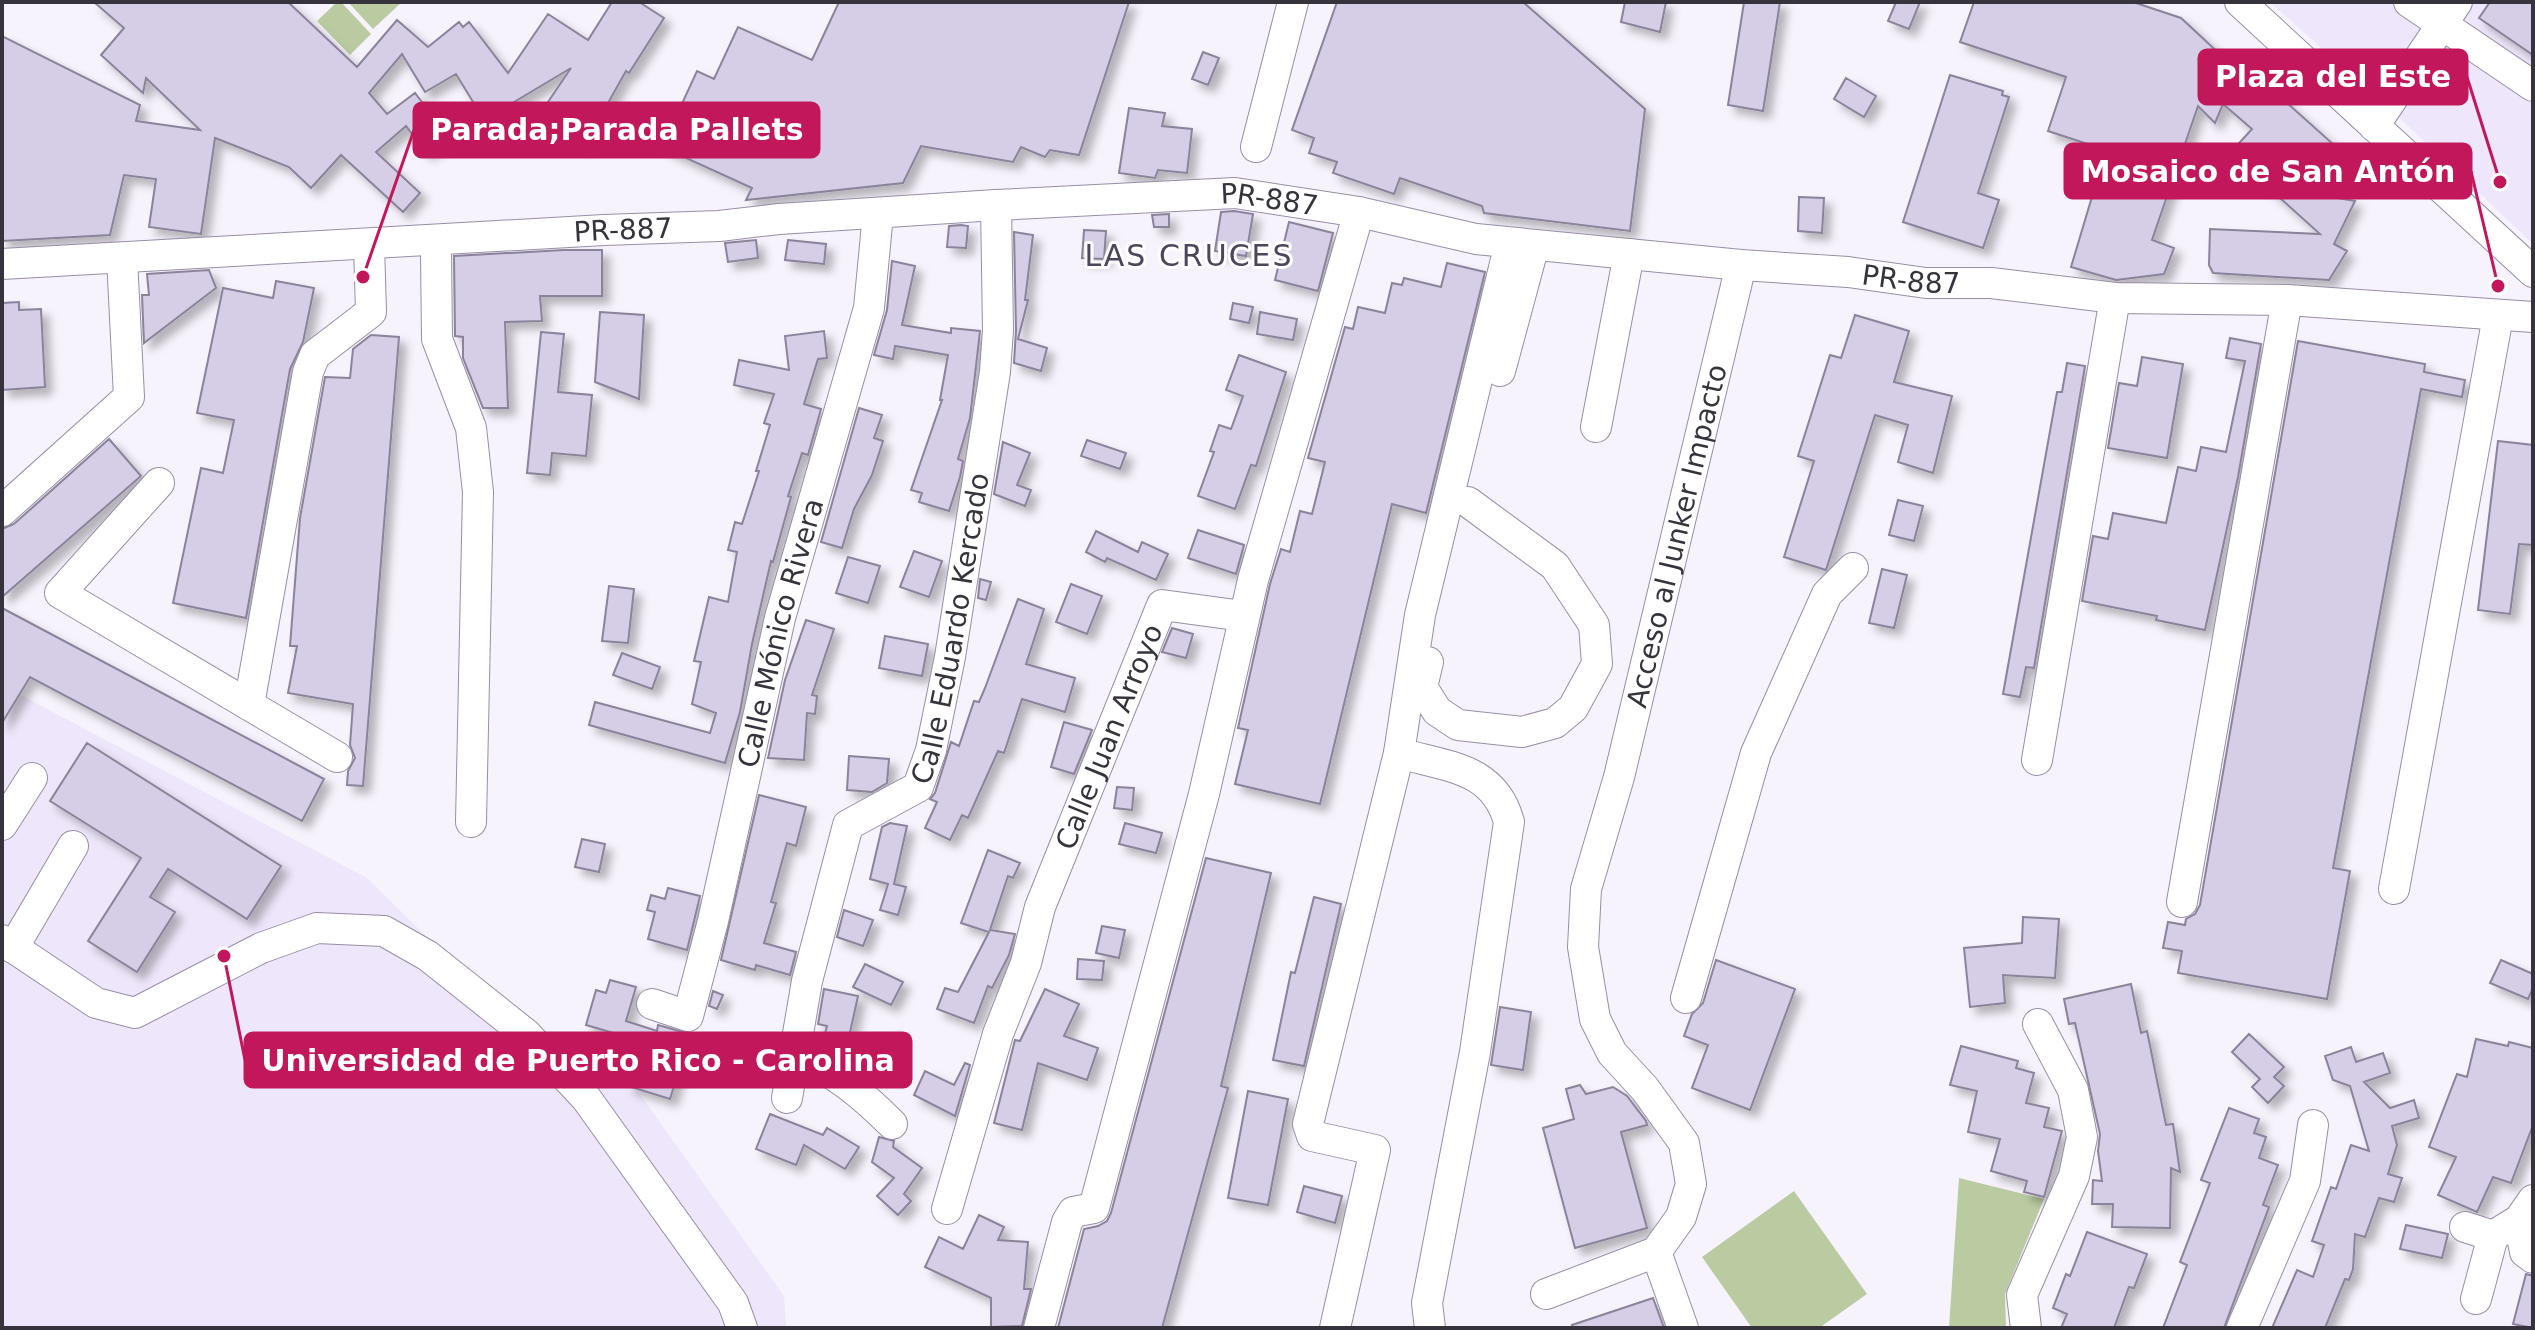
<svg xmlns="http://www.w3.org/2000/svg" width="2535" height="1330" font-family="'DejaVu Sans',sans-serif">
	<defs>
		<filter id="shadow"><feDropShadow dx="7" dy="7" stdDeviation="4" flood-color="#0004"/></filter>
	</defs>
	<rect width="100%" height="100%" fill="#f7f3fd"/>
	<path fill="#eee6fa" d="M2270 2H2533V244L2403 121Z
		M2 685 367 878 526 1034 614 1058 784 1296 786 1328H2Z"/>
	<path fill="#bbcba1" d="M337 2H341L371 34 350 55 317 21Z
		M348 2H402L373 29Z
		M1959 1178 2044 1199 2005 1294 2006 1328H1949Z
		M1794 1191 1867 1294 1819 1328H1752L1702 1257Z"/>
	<path fill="#d6cde6" stroke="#8b839a" stroke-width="2" filter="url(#shadow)" d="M94 2H288L357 67 397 20 428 47 459 22 463 27 469 22 508 73 548 14 588 40 612 2H639L664 18 629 73 626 71 585 144 529 130 571 68 484 120 456 74 425 92 402 54 369 93 387 114 415 93 448 137 426 153 406 126 376 152 420 193 403 212 341 155 311 188 289 167 215 138 201 234 149 227 156 179 124 175 110 235 2 241V36L140 105 136 121 200 130 146 78 143 93 101 55 124 28Z
		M839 2H1129L1079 155 1050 150 1045 157 1021 147 1013 162 921 146 903 183 746 200 752 188 662 147 697 71 714 79 738 27 812 60Z
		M1337 2H1523L1645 109 1630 231 1484 213 1482 206 1400 178 1394 194 1333 173 1337 162 1309 153 1314 138 1292 130Z
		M1625 2H1666L1660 32 1621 22Z
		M1744 2H1780L1763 111 1728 105Z
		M1896 2H1920L1909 29 1888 21Z
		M1974 2H2133L2181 18 2252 84 2258 77 2362 170 2338 198 2355 201 2334 244 2347 251 2329 280 2213 273 2209 265 2210 229 2320 234 2230 153 2252 129 2223 104 2215 123 2198 106 2152 240 2174 248 2164 274 2116 280 2071 267 2106 150 2048 131 2066 77 1960 42Z
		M2490 2H2533V55L2479 18Z
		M1203 52 1219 58 1208 85 1192 79Z
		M1950 75 2003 91 2002 95 2009 97 1978 193 1999 200 1983 248 1903 222Z
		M1846 78 1876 96 1864 117 1834 99Z
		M1129 108 1165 113 1162 126 1192 129 1187 173 1158 170 1155 178 1119 173Z
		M1799 197 1824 198 1822 233 1798 231Z
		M1234 211 1253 214 1246 256 1215 251 1221 212Z
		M1169 214V227H1154L1152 215Z
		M1289 222 1333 233 1318 291 1275 280Z
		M961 225 968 226 966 248 947 247 949 226Z
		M1084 230 1106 231 1104 259 1082 258Z
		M1014 232 1033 235 1025 300H1028L1018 339 1047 348 1041 371 1014 363 1016 330Z
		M756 240 758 258 728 262 725 243Z
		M788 240 826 244 824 264 785 260Z
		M564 250H602V296H540L542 321 505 322 508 408H483L463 358V337L455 336 454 256Z
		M892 261 915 266 902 325 951 333V328L980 331 970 418 958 459 963 461 960 477 949 511 919 502 922 493 911 490 942 400H940L948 355 895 346 893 359 874 355 887 310Z
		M1447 263 1485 272 1426 513 1392 504 1320 804 1235 784 1248 730 1238 728 1270 584 1281 549 1290 552 1300 511 1312 514 1325 462 1308 458 1345 327 1353 329 1358 307 1385 313 1392 283 1402 285 1404 278 1441 287Z
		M209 270 216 288 144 343 142 295H149L147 274Z
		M276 281 314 288 303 342 290 369 246 618 173 603 201 468 223 473 234 420 197 413 223 288 273 298Z
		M19 302V310L41 309 45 387 2 390V303Z
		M1233 303 1253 307 1249 323 1230 319Z
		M600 312 644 315 639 399 595 382Z
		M1260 312 1297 319 1293 340 1257 334Z
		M1855 315 1909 331 1894 382 1952 396 1933 473 1898 462 1908 425 1875 415 1826 570 1784 557 1814 461 1798 456 1830 355 1841 358Z
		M824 331 827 358 818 359 804 404 821 409 808 455 802 453 788 496 791 497 773 562 771 561 752 644 740 712 725 763 589 725 595 702 710 733 716 713 692 704 701 662 694 661 709 597 728 602 737 552 728 550 735 522 742 524 759 471H756L770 425 764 423 774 394 734 385 739 360 789 370 785 336Z
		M541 332 564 334 558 392 592 395 586 456 552 453 550 475 527 473Z
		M371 335 399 337 363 786 347 785 348 771 355 758 350 745 353 704 288 693 297 646H290L300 518 325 377 350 378 353 349Z
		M2230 338 2261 344 2238 477 2205 630 2156 620 2157 616 2082 601 2093 536 2108 539 2113 513 2166 523 2178 467 2196 471 2201 447 2226 452 2245 361 2226 358Z
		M2298 341 2425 364 2424 372 2465 380 2462 397 2421 389 2333 868 2350 871 2327 999 2178 973 2182 951 2163 948 2168 922 2185 925 2186 919 2195 914 2200 905Z
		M1239 355 1286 372 1256 466 1251 465 1235 509 1198 496 1214 452 1210 451 1219 425 1231 429 1243 396 1226 390Z
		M2142 357 2183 364 2167 458 2108 448 2119 383 2137 386Z
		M2067 363 2085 366 2034 668 2026 667 2020 697 2003 694 2057 392H2062Z
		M859 408 882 415 874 438 883 441 872 475 854 509 842 548 821 542Z
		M109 439 141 476 2 597V529L14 524Z
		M1087 440 1126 453 1120 469 1081 456Z
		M2498 441 2533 445V545L2519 544 2510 614 2478 610Z
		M1003 442 1030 453 1017 485 1031 490 1025 506 994 494Z
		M1898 500 1923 506 1914 541 1889 535Z
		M1198 530 1244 545 1236 574 1188 558Z
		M1096 531 1138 552 1142 542 1168 554 1156 580 1107 558 1105 562 1086 552Z
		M914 551 942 561 929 597 900 587Z
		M848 557 880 566 868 603 836 593Z
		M1882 569 1907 575 1894 628 1869 623Z
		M980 579 991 582 986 600 978 598Z
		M1071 584 1102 596 1087 634 1056 622Z
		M609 586 634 589 628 643 602 641Z
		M1018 599 1044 609 1026 664 1075 678 1065 712 1022 699 1004 753 998 751 968 818 962 815 950 840 925 828 937 802 930 799 935 793 951 742 959 746 974 701 979 702 985 688Z
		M2 608 324 779 302 821 30 677 2 723Z
		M806 620 834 629 812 695 817 696 815 714 807 713 804 760 768 758 785 680Z
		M1172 628 1193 634 1186 658 1162 652Z
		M885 636 928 644 922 676 879 668Z
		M622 653 660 667 652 689 613 675Z
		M1064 722 1092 730 1074 774 1051 767Z
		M87 743 281 866 247 919 168 869 150 897 175 912 137 972 88 941 141 858 50 801Z
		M849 756 889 759 887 783 872 792 847 790Z
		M1117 787 1134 788 1132 810 1114 808Z
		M759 795 806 807 796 846 787 843 771 902 776 903 764 943 796 952 790 975 756 965 755 970 721 960Z
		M890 823 907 826 894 884 906 887 898 915 880 910 888 884 870 879 882 827Z
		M1125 823 1162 833 1156 853 1119 844Z
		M582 839 605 844 599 872 575 867Z
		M988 850 1020 863 1013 878 1008 876 990 930 1015 934 1009 955 992 988 988 986 974 1023 937 1009 945 988 958 992 989 932 961 923Z
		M1206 858 1271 873 1221 1086 1228 1088 1162 1328H1058L1084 1229 1098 1226 1107 1221 1111 1213Z
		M668 888 700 896 687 950 648 939 655 912 647 910 651 895 665 899Z
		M1314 897 1341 904 1304 1066 1273 1060 1291 972 1295 973Z
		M844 910 873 920 863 946 837 937Z
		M2023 917 2059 919 2055 978 2003 975 2005 1003 1970 1007 1964 948 2022 943Z
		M1102 926 1125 930 1119 958 1096 953Z
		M1078 959 1104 961 1102 980 1077 979Z
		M1716 960 1795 989 1750 1110 1692 1088 1708 1045 1684 1036 1692 1014 1703 1003Z
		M2501 960 2533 974V988L2528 999 2490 983Z
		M865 964 903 982 891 1005 853 987Z
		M610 980 636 987 626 1021 657 1031 658 1025 690 1034 670 1099 628 1086 641 1041 586 1025 596 990 606 993Z
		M2131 984 2141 1033 2147 1031 2166 1125 2173 1124 2180 1172 2171 1168 2170 1228 2112 1227 2113 1204H2092L2093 1180 2102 1181 2098 1151 2100 1134 2075 1023 2069 1024 2064 999Z
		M824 989 858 996 847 1046 823 1041 827 1026 818 1024Z
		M1045 989 1079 1004 1064 1036 1098 1048 1087 1080 1038 1063 1022 1130 994 1123 1015 1040 1020 1041Z
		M713 991 723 995 717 1009 709 1006Z
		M1500 1007 1531 1012 1523 1070 1491 1065Z
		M2249 1034 2284 1067 2274 1077 2284 1086 2268 1103 2252 1087 2260 1079 2232 1052Z
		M2476 1039 2508 1046 2509 1042 2533 1048V1125L2511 1183 2493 1177 2477 1212 2438 1195 2456 1157 2429 1147 2457 1074 2467 1077Z
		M1961 1046 2018 1061 2016 1068 2034 1073 2026 1103 2049 1108 2044 1127 2062 1131 2044 1197 2024 1192 2027 1181 1991 1171 2000 1139 1968 1132 1977 1091 1950 1085Z
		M2351 1047 2356 1062 2383 1053 2390 1073 2364 1082 2390 1108 2414 1100 2419 1118 2392 1126 2397 1145 2388 1174 2402 1178 2394 1202 2379 1198 2365 1237 2355 1234 2353 1269 2349 1280 2345 1279 2325 1328H2272L2297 1270 2313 1277 2324 1245 2312 1241 2331 1187 2336 1189 2351 1145 2369 1151 2350 1086 2333 1080 2325 1056Z
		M965 1063 970 1065 955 1116 914 1095 925 1071 954 1085Z
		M1580 1085 1586 1094 1613 1087 1627 1096 1646 1121 1647 1125 1621 1132 1647 1228 1575 1248 1543 1128 1574 1119 1566 1089Z
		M1248 1091 1288 1099 1268 1205 1228 1198Z
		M2229 1108 2259 1119 2254 1133 2266 1137 2259 1158 2278 1165 2263 1205 2269 1207 2224 1328H2163L2187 1265 2180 1262 2210 1183 2201 1180Z
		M770 1114 823 1135 827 1128 859 1147 845 1169 804 1145 796 1165 756 1149Z
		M879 1137 894 1141 893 1147 922 1168 904 1194 911 1201 898 1215 877 1196 894 1178 872 1162Z
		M1304 1186 1342 1196 1335 1223 1297 1212Z
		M979 1215 1004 1227 998 1240 1028 1242 1024 1289H1031L1022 1326 991 1327V1298L925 1267 939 1237 963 1249Z
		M2406 1225 2448 1234 2442 1258 2400 1249Z
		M2087 1232 2147 1254 2134 1288 2129 1287 2114 1328H2061L2067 1314 2053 1308 2066 1274 2070 1276Z
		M2526 1274 2533 1276V1328L2513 1324Z
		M1653 1298 1664 1328H1573L1572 1325Z"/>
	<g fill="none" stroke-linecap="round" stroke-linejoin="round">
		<g stroke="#978ea6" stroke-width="32">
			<g id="minor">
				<path d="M2240 2 2533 272"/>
				<path d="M2409 2 2533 86"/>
				<path d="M2374 126 2457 2"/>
				<path d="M1256 147 1293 2"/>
				<path d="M439 241 436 253 437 339 471 428 478 492 471 822"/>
				<path id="s1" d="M2 264 604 230 719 226 779 219 996 205 1235 193 1359 212 1476 239 1741 265 1848 272 1926 283H1991L2115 298 2287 300 2533 317"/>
				<path d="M1500 371 1534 245"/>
				<path d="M1596 427 1629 254"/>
				<path d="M159 483 60 593 249 705 308 372 315 355 371 312 369 244"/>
				<path d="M2 511 129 397 122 258"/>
				<path d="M1428 662 1422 687 1437 711 1458 725 1522 732 1555 723 1573 708 1597 664 1594 625 1555 566 1468 502"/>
				<path d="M249 705 337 757"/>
				<path d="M1399 753C1447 767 1494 767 1509 822L1475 1052 1427 1303 1430 1328"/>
				<path d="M2037 760 2115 298"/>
				<path d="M2 825 32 778"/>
				<path d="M2394 889 2498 316"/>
				<path d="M2182 902 2287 300"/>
				<path d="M2 940 96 1003 135 1013 261 948 317 928 384 931 428 956 526 1034 586 1098 733 1303 742 1328"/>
				<path d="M13 948 73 846"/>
				<path d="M1686 998 1756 753 1827 594 1853 568"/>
				<path id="s2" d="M652 1004 688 1016 713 921 780 618 869 308 878 214"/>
				<path d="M794 1055C832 1069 863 1095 892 1124"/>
				<path id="s3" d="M787 1098 807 981 848 825 918 787 931 750 950 657 995 372 998 330 996 205"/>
				<path id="s4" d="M947 1209 998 1034 1026 963 1040 907 1162 605 1243 616"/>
				<path d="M2519 1220 2525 1252 2533 1258"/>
				<path d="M2465 1227 2493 1236"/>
				<path d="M1656 1252 1683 1328"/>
				<path id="s5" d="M1546 1294 1656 1252 1681 1217 1691 1184 1684 1143 1645 1089 1612 1053 1595 1019 1583 947 1586 889 1619 777 1741 265"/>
				<path d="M2476 1299 2493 1236 2519 1220 2533 1200"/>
				<path d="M1039 1328 1067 1222 1073 1212 1094 1208 1204 794 1253 580 1359 212"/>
				<path d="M1335 1328 1375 1150 1312 1136 1308 1124 1399 753 1420 615 1510 243"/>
				<path d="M2026 1328 2022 1295 2074 1176 2082 1137 2073 1090 2038 1024"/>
				<path d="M2242 1328 2305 1181 2313 1125"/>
			</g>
		</g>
		<use href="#minor" stroke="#fff" stroke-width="30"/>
	</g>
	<g text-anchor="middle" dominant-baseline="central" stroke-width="6" stroke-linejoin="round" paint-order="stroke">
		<g font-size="28" fill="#37333d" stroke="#fff">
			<text stroke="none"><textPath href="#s1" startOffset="1270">PR-887</textPath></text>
			<text stroke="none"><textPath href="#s1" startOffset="622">PR-887</textPath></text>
			<text stroke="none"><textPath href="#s1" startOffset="1918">PR-887</textPath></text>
			<text stroke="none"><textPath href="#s5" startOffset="886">Acceso al Junker Impacto</textPath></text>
			<text stroke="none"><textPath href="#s3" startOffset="522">Calle Eduardo Kercado</textPath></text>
			<text stroke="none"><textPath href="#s2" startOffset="432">Calle Mónico Rivera</textPath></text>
			<text stroke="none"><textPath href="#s4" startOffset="500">Calle Juan Arroyo</textPath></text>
		</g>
		<g font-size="30" letter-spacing="2" fill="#4d455a" stroke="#fff">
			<text x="1189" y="255">LAS CRUCES</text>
		</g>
	</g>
	<path fill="none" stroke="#c2185b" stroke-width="3" d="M2500 182L2467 77M363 277L414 130M2498 286L2471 171M224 956L245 1060"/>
	<g fill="#c2185b" stroke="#fff" stroke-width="3">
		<circle cx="2500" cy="182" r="8"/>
		<circle cx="363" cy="277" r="8"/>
		<circle cx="2498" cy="286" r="8"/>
		<circle cx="224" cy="956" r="8"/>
	</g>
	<g fill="#c2185b" stroke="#c2185b" stroke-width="3">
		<rect x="2199" y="50" width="268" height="54" rx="8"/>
		<rect x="414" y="103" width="405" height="54" rx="8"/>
		<rect x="2065" y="144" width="406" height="54" rx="8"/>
		<rect x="245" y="1033" width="666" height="54" rx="8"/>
	</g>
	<g font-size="30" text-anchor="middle" font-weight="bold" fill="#fff">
		<text x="2333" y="87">Plaza del Este</text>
		<text x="617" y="140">Parada;Parada Pallets</text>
		<text x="2268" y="182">Mosaico de San Antón</text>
		<text x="578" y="1071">Universidad de Puerto Rico - Carolina</text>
	</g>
	<rect width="2535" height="1330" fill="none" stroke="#37333d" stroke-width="8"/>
</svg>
